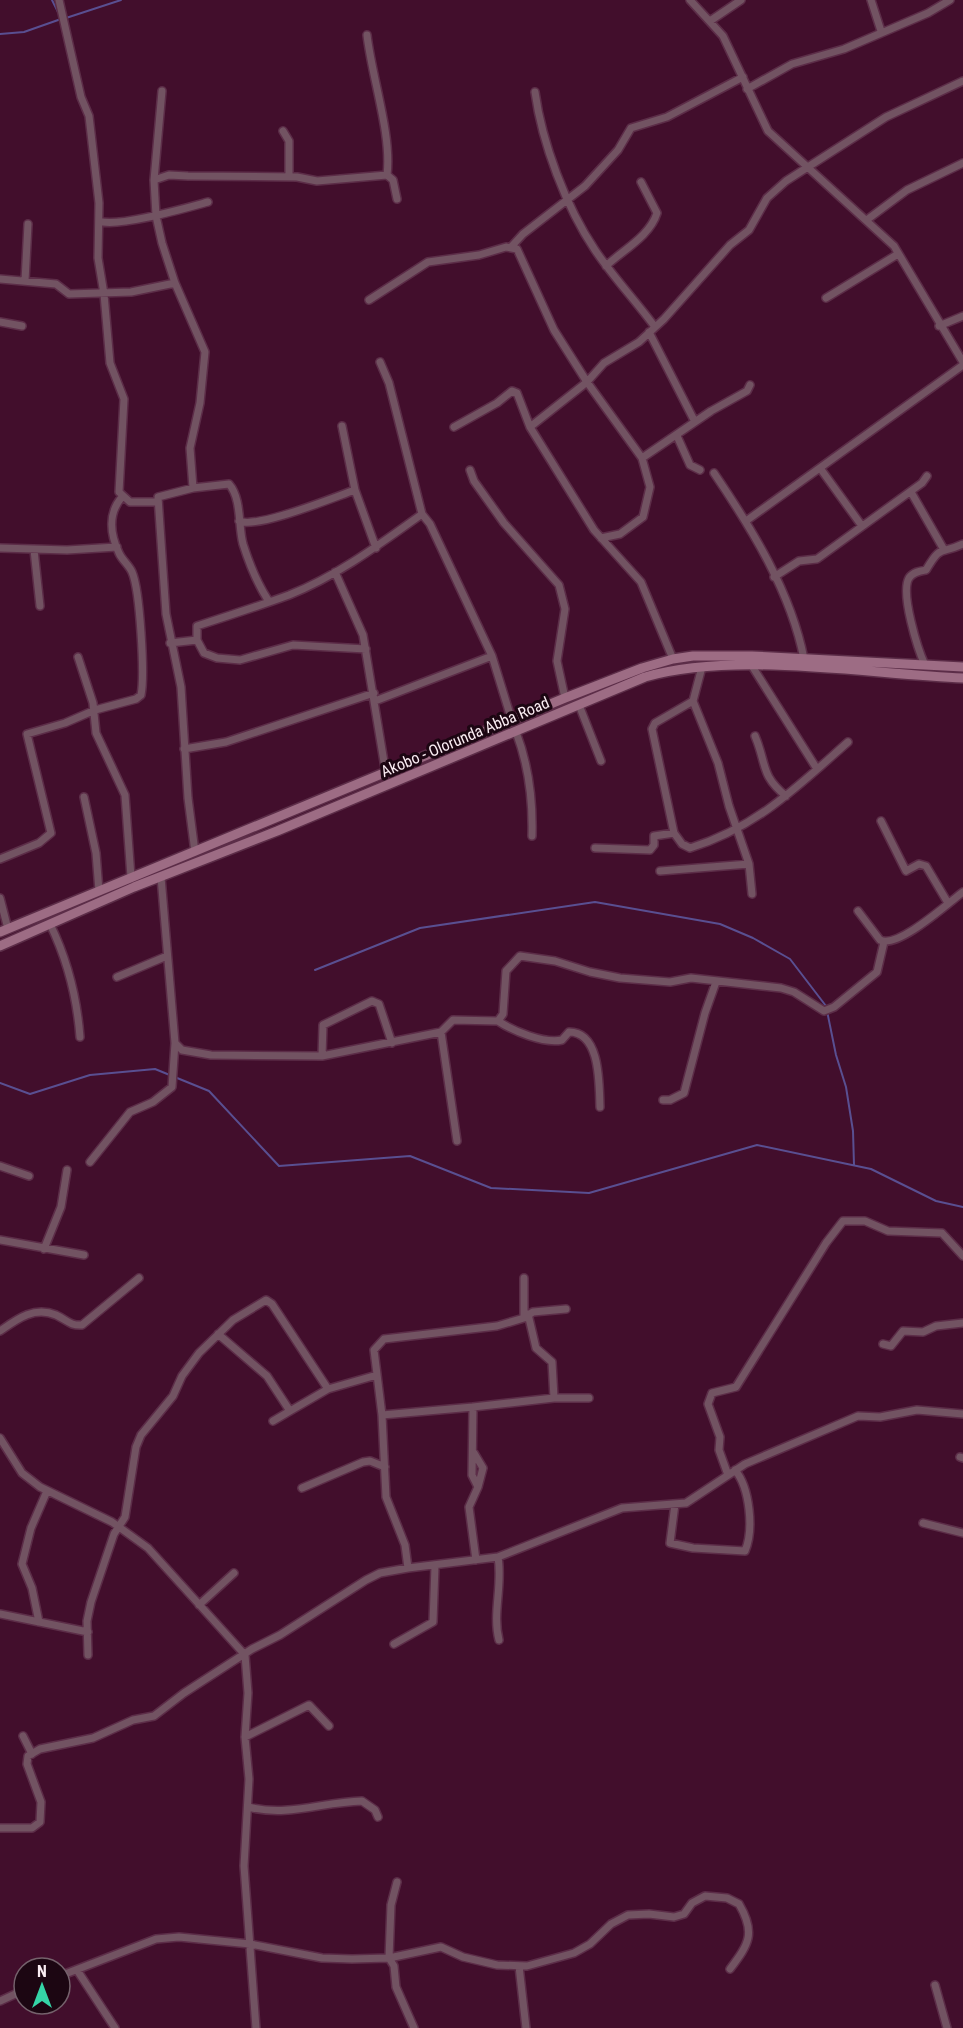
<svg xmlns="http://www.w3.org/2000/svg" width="963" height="2028" font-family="'Roboto Condensed',sans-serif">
	<rect width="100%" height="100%" fill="#420e2c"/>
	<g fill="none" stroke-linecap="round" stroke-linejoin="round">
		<path stroke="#594f91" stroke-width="2" d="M52 0 59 14
			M66 18 121 0
			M0 34 24 32 61 19
			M315 970 420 928 595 902 720 924 753 938 790 959 826 1006 836 1055 846 1087 853 1131 854 1165
			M0 1083 30 1094 90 1075 155 1069 209 1091 279 1166 410 1156 491 1188 589 1193 757 1145 871 1169 936 1201 963 1207"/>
		<g stroke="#5c2d48" stroke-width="10">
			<path id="street" d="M59 0 81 97 89 116 99 203 98 258 104 294 110 363 124 399 119 492 130 502H157
				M690 0 723 36 768 131 894 246 963 362
				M871 0 881 31
				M710 21 741 0
				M367 35C372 78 392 135 387 175
				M747 89 792 64 844 49 928 13 950 0
				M535 92C542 143 566 207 595 250 613 277 636 301 655 327
				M283 131 289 141V177
				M154 180 162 91
				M868 219 907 190 963 163
				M99 221C117 228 186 208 208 202
				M511 247 523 234 585 186 618 150 631 128 667 117 743 77
				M606 266C623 250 650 236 657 213L641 182
				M0 279 56 284 69 294 131 292 175 283
				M25 281 28 224
				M826 298 898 254
				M369 300 428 262 479 255 506 247 517 249 554 330 587 382 642 458 650 487 643 517 620 534 601 538
				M0 322 22 326
				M939 326 963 316
				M649 332 695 422
				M380 362 389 383 422 514 430 524 492 656 512 721
				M342 426 355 490 376 548
				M454 427 497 403 512 391 517 393 530 427 594 530 641 582 673 659
				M530 427 587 382 604 363 639 342 664 319 730 245 749 230 767 198 786 181 886 117 963 81
				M677 436 690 465 700 470
				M642 458 711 411 747 391 750 385
				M820 468 862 526
				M470 470 474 481 504 523 559 585 565 609 557 661 565 698
				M714 473C752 529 791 592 804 659
				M193 488 190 448 200 403 205 352 175 283 162 243 156 216 154 180 169 175 188 176 297 177 317 181 387 175 393 180 397 199
				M911 492 943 548
				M239 521C257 529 332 498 355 490
				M746 521 963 365
				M0 548 67 550 117 547
				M34 550 40 606
				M335 572 363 635 386 774
				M774 577 799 561 817 559 922 483 927 476
				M170 643 197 640
				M366 649 293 645 240 660 217 658 204 653 197 640V626C228 616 259 606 289 595 337 576 380 544 422 514
				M78 657 93 703 96 733 125 795 131 877
				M925 665C918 650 900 593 909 578 913 572 920 571 926 570 942 543 940 555 963 544
				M752 666 817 769
				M702 667 693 701 718 763 729 806 749 864 752 894
				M375 701 492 656
				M579 705 601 761
				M516 732C529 766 533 800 532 836
				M755 736C767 764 760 775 786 796
				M184 749 226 742 374 693
				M84 797 96 853 99 891
				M881 821 906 871 919 864 926 866 948 903
				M674 833 652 729 655 723 693 701
				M595 848 650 850 654 845V836L674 833 682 844 690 848C756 828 798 786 848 742
				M195 852 188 798 181 687 166 614 158 497 193 488 229 484C242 499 238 526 243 544 249 563 257 583 268 600
				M0 859 39 843 51 833 27 734 65 723 95 710 136 699 141 695C145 675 140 590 132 572 129 565 122 560 119 553 110 534 108 513 122 497
				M660 871 749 864
				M161 877 175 1043 182 1050 211 1055 322 1056 441 1032 453 1020 498 1021 503 1014 506 971 520 956 555 961 590 972 620 978 670 982 691 978 781 988 794 992 824 1011 834 1007 877 972 884 942
				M0 898 8 929
				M858 911 880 940C898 949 948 903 963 892
				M50 924C67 959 77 998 80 1037
				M117 977 167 956
				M498 1021C513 1031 544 1044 562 1040L569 1032C601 1032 599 1085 600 1107
				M441 1032 457 1141
				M322 1056 323 1025 372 1001 379 1004 392 1043
				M663 1100H670L684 1093 705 1013 716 982
				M90 1162 130 1112 153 1102 172 1087 175 1043
				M0 1166 29 1176
				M0 1240 84 1255
				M44 1249 61 1207 67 1170
				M528 1314 536 1348 552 1362 554 1398
				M524 1318V1278
				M0 1331C17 1319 34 1306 56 1315 67 1320 70 1326 82 1325L139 1278
				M218 1334 267 1376 290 1411 273 1421
				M883 1344 891 1346 903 1331 923 1332 936 1326 963 1323
				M473 1407 554 1398H589
				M290 1411 328 1389 377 1375
				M382 1415 473 1407 472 1475 478 1487 469 1507 476 1560
				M0 1438 22 1473 40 1487 112 1522 148 1548 245 1655 248 1693 245 1737 249 1779 244 1866 256 2028
				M474 1453 483 1468 478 1487
				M960 1457 963 1458
				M728 1475 719 1450 720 1437 708 1404 712 1393 736 1387 826 1243 843 1221H865L888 1231 942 1233 963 1256
				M302 1488 363 1462 370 1461 385 1467
				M675 1504 670 1543 693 1548 745 1551C754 1530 750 1488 735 1470
				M923 1523 963 1533
				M498 1557C503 1585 492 1613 499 1640
				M408 1568 405 1545 386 1497 382 1415 374 1350 384 1339 497 1326 524 1318 533 1312 566 1309
				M199 1605 234 1573
				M0 1614 88 1632
				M39 1622 32 1588 22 1564 31 1528 47 1491
				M394 1644 433 1622 435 1566
				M88 1655 87 1621 91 1602 114 1534 125 1517 136 1447 141 1435 173 1396 182 1376 199 1353 233 1320 266 1300 272 1304 328 1389
				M23 1736 32 1754
				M245 1737 309 1705 329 1726
				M248 1807C289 1817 321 1802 362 1801L375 1810 378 1817
				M0 1828H32L40 1822 41 1802 27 1764 28 1756 40 1749 93 1738 133 1720 154 1716 184 1693 252 1649 280 1635 366 1580 380 1573 408 1568 498 1557 622 1508 686 1503 745 1464 858 1416 880 1417 917 1410 963 1414
				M397 1882 391 1905 389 1958 394 1966 396 1987 414 2028
				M519 1966 526 2028
				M77 1970 115 2028
				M60 1976 156 1939 179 1937 250 1944 322 1958 352 1959 389 1958 441 1947 463 1957 497 1965 527 1966 574 1953 590 1944 611 1924 628 1915 649 1914 674 1917 684 1914 692 1903 705 1896 727 1898 739 1904C756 1933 749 1944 730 1969
				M935 1985 947 2028
				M0 2001 24 1990"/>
		</g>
		<g stroke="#5c2d48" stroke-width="12">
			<path id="secondary" d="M0 932 565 698 642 668 673 659 693 656H752L963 667
				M0 946 134 887 277 831 645 677C735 651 867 674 963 678"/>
		</g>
		<use href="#street" stroke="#725362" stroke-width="7"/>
		<use href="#secondary" stroke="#9d6c84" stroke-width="9"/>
	</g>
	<g text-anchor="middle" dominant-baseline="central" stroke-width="6" stroke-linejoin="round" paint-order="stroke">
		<g font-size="16" fill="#fbedf3" stroke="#1c0612">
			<text transform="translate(465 737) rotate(-23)">Akobo - Olorunda Abba Road</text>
		</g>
	</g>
	<g transform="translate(42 1986)"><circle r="28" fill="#1c0612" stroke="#75626c" stroke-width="1.5"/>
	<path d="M0-4.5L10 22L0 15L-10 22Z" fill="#35d4a7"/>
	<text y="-9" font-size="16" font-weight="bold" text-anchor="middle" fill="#fbedf3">N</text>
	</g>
</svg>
